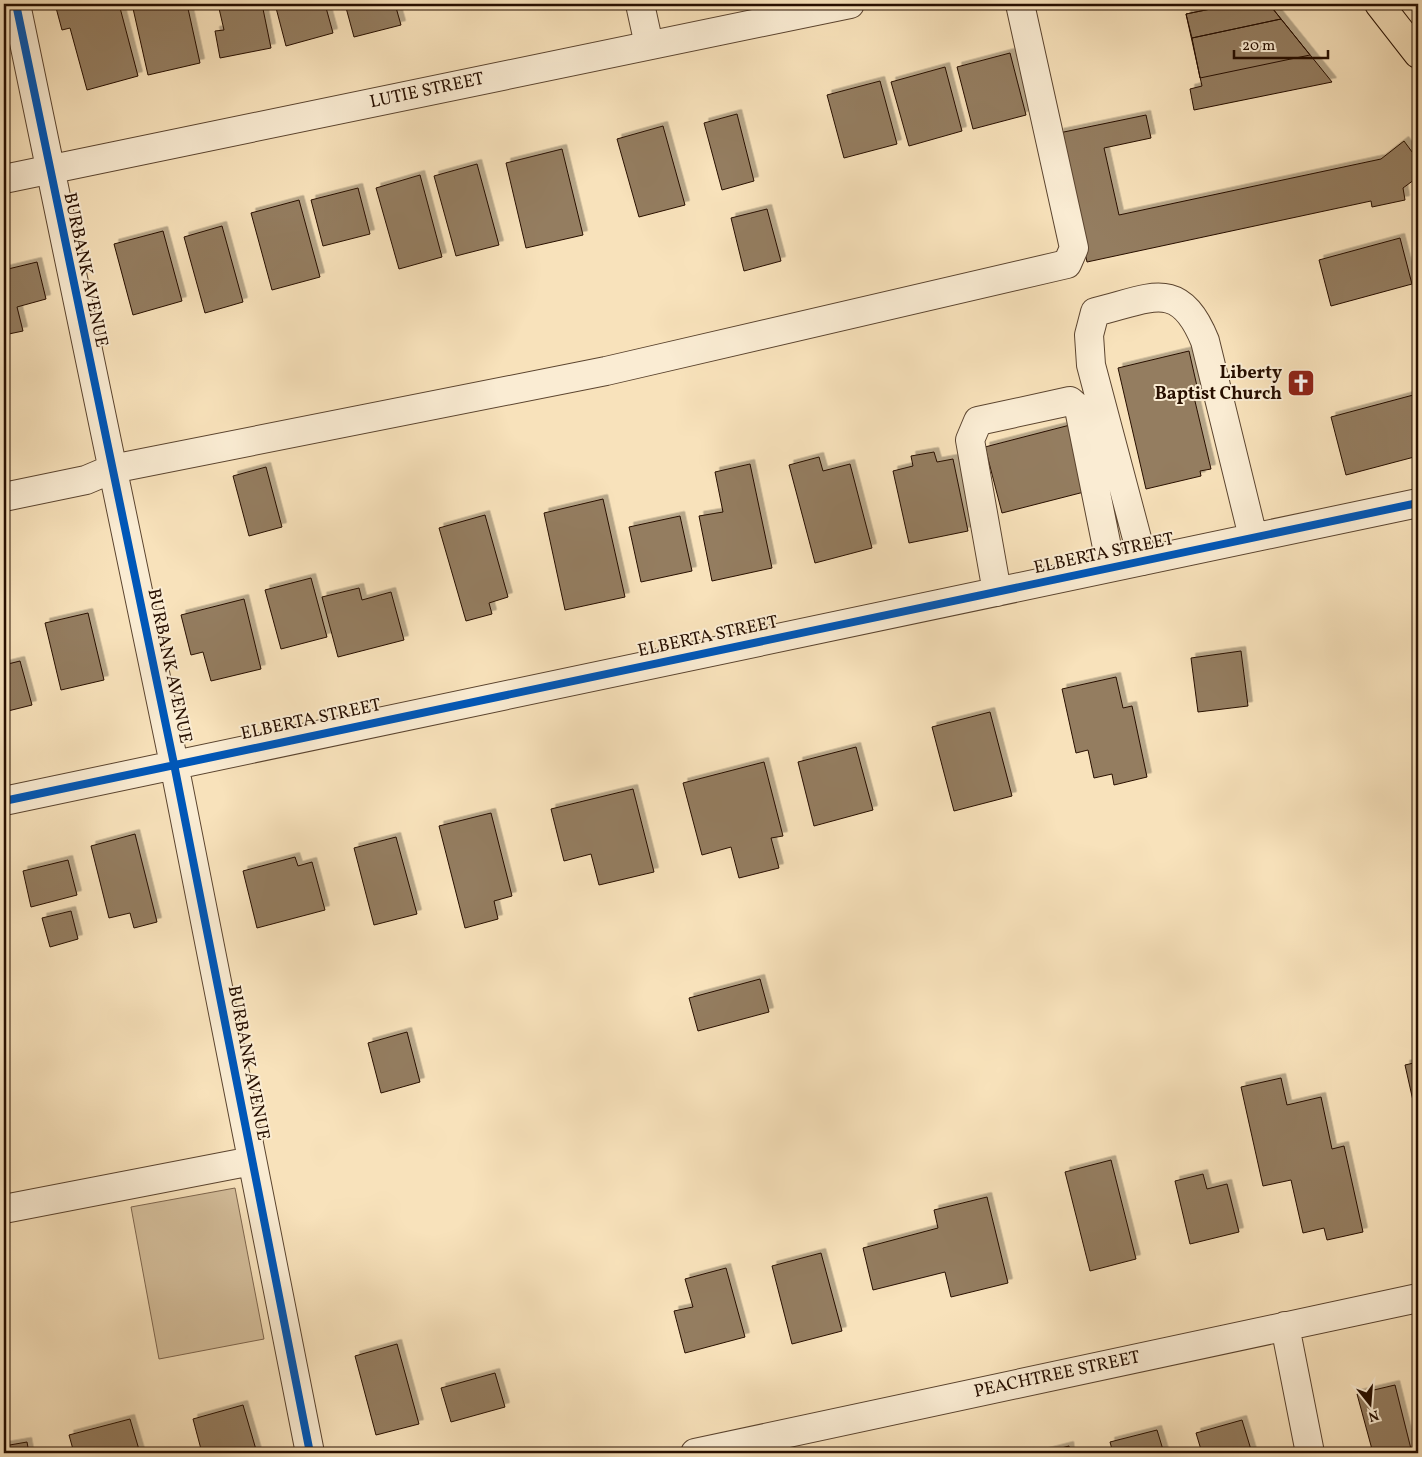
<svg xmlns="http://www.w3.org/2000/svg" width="1422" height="1457" font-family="Vollkorn,serif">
	<defs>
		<filter id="shadow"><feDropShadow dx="4.5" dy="-4.5" stdDeviation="0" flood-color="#0004"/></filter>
	</defs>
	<rect width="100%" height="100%" fill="#f8e2bb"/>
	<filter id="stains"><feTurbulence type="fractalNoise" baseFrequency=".004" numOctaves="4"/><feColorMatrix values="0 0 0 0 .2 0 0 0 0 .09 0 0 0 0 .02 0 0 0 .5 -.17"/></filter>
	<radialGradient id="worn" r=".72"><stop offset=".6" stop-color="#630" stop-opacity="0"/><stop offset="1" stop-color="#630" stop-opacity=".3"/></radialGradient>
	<path fill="#d4be9b" stroke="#7e664e" d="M235 1188 264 1339 159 1359 131 1207Z"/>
	<path fill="#947d61" stroke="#270f00" filter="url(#shadow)" d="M55 4H119L138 76 87 90 70 28 62 30Z
		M132 4H187L200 63 148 75Z
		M218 4H262L271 48 220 58 215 31 224 30Z
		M275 4H325L333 33 286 46Z
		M345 4H395L401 25 354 37Z
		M1235 4H1269L1332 82 1194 110 1190 89 1202 86 1186 14Z
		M1235 4H1269L1281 19 1192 38 1186 14Z
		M1281 19 1310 55 1200 78 1192 38Z
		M1010 53 1026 115 973 129 957 67Z
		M945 67 962 131 909 146 891 82Z
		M880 81 897 144 844 158 827 95Z
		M737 114 754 181 722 190 704 123Z
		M1146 115 1151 138 1104 148 1119 215 1381 159 1404 141 1418 160V177L1403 188 1405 200 1372 207 1371 201 1087 262 1059 133Z
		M663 126 685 205 639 217 617 139Z
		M562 149 583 235 526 248 506 163Z
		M477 164 499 245 456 256 434 176Z
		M420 175 442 257 399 269 376 188Z
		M358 188 370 234 323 246 311 200Z
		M299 200 320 277 272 290 251 213Z
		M767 209 781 261 744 271 731 218Z
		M222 226 243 302 205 313 184 237Z
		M163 231 182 301 133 315 114 244Z
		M1400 238 1412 284 1331 306 1319 260Z
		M37 262 46 299 17 307 23 331 4 335V270Z
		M1189 351 1199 395 1194 397 1211 469 1200 471 1201 476 1146 489 1118 368Z
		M1417 394 1418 456 1346 475 1331 417Z
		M1070 425 1088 491 1002 513 985 447Z
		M934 452 937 462 953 459 968 531 909 543 893 471 913 466 911 456Z
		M819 457 823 471 850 464 872 548 815 563 789 465Z
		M750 464 772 568 712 581 699 516 723 512 715 472Z
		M266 467 282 527 249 536 233 476Z
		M603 499 625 597 565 610 544 513Z
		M485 515 508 597 489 603 492 614 466 621 439 528Z
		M680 516 692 571 641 582 629 527Z
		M311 578 327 637 281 649 265 590Z
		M359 588 362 600 391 592 404 640 338 657 322 597Z
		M244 599 261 669 211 681 203 652 191 655 181 615Z
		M88 613 104 680 61 690 45 623Z
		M1241 651 1248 706 1198 712 1191 658Z
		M20 661 32 705 4 712V665Z
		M1116 677 1123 708 1132 706 1147 777 1114 785 1112 774 1094 778 1088 750 1076 753 1062 689Z
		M990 712 1012 796 954 811 932 727Z
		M856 747 873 810 814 826 798 762Z
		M764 762 783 836 771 838 779 868 739 878 731 847 702 855 683 783Z
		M633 789 654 872 599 885 591 854 564 861 551 809Z
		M491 813 512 896 494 901 498 919 465 928 439 826Z
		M135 834 157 922 134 928 130 913 109 918 91 846Z
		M396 837 417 914 374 925 354 848Z
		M295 857 298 866 312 862 325 910 257 928 243 871Z
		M68 860 77 895 31 907 23 871Z
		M71 911 78 939 50 947 42 918Z
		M760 979 769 1012 698 1031 689 998Z
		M407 1032 420 1082 381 1093 368 1043Z
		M1418 1062V1123L1405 1065Z
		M1281 1078 1287 1105 1321 1097 1332 1149 1344 1146 1363 1232 1327 1240 1324 1228 1303 1233 1291 1180 1263 1186 1241 1087Z
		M1111 1160 1136 1259 1090 1271 1065 1172Z
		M1203 1174 1207 1189 1227 1184 1239 1232 1190 1244 1175 1181Z
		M987 1197 1008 1283 951 1297 945 1272 873 1290 863 1248 938 1228 934 1210Z
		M821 1253 842 1331 792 1344 772 1266Z
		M726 1268 745 1337 685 1353 674 1311 693 1307 685 1279Z
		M397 1344 419 1424 376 1435 355 1356Z
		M495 1373 505 1407 451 1422 441 1388Z
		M1395 1385 1412 1453H1373L1357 1394Z
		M243 1405 257 1453H202L193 1419Z
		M130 1419 140 1453H74L69 1435Z
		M1242 1420 1252 1453H1202L1196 1433Z
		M1157 1430 1164 1453H1113L1110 1442Z
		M27 1442 29 1453H4V1446Z
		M1069 1446 1070 1453H1042Z"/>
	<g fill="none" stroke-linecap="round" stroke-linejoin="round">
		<g stroke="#5b442f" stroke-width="30">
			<path id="minor" d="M16 4 174 764 310 1453
				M640 4 649 45
				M4 179 850 4
				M4 497 86 480 112 469 606 371 1067 264 1074 248 1020 4
				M1143 561 1091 365 1089 335 1095 312C1150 299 1179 277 1205 341L1253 537
				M997 592 970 440 978 421 1070 401 1079 409 1111 567
				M4 801 1418 503
				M4 1209 252 1161
				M1285 1326 1310 1453
				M695 1453 1418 1298"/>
		</g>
		<g stroke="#270f00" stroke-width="30">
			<path id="major" d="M1379 4 1418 54"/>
		</g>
		<use href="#minor" stroke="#faecd3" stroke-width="28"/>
		<use href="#major" stroke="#f8e2bb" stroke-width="28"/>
		<g stroke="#faecd3" stroke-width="11">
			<path id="cycleway" d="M16 4 174 764 310 1453
				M4 801 1418 503"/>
		</g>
		<use href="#cycleway" stroke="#0057b8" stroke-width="8"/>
	</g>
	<defs>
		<g id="church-square" transform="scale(1.4375)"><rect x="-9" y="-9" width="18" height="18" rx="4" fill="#8f2418" stroke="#faecd3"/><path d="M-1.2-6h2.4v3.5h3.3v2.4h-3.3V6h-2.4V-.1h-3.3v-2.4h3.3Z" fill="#fff"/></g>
	</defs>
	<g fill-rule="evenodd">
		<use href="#church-square" x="1301" y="383"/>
	</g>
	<g text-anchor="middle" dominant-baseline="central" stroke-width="4" stroke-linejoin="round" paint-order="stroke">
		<g font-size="18" fill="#270f00" stroke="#faecd3">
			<text transform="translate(427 91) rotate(-12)">LUTIE STREET</text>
			<text transform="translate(85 270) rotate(78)">BURBANK AVENUE</text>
			<text transform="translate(1104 554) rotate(-12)">ELBERTA STREET</text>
			<text transform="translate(708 637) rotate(-12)">ELBERTA STREET</text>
			<text transform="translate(169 666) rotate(78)">BURBANK AVENUE</text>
			<text transform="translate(311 720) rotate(-12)">ELBERTA STREET</text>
			<text transform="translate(248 1063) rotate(79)">BURBANK AVENUE</text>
			<text transform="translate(1057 1375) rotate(-12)">PEACHTREE STREET</text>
		</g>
		<g font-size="18" font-weight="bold" fill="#270f00" stroke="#faecd3" text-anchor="end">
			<text x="1282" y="373">Liberty<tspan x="1282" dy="21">Baptist Church</tspan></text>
		</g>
	</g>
	<rect width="1422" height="1457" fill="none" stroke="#f8e2bb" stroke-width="20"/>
	<rect x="5" y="5" width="1412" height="1447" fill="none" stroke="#270f00" stroke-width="2.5"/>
	<rect x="10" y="10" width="1402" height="1437" fill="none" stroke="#270f00"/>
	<g transform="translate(1370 1404) rotate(163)" stroke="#faecd3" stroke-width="4" paint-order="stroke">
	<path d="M0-4L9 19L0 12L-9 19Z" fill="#270f00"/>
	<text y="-8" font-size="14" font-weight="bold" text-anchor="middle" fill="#270f00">N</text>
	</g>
	<path d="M1234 50v8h94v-8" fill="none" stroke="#270f00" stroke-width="2.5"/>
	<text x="1242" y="50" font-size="15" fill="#270f00" stroke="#faecd3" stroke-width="4" paint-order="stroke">20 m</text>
	<rect width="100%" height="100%" filter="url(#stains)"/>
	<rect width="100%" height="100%" fill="url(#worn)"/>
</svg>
